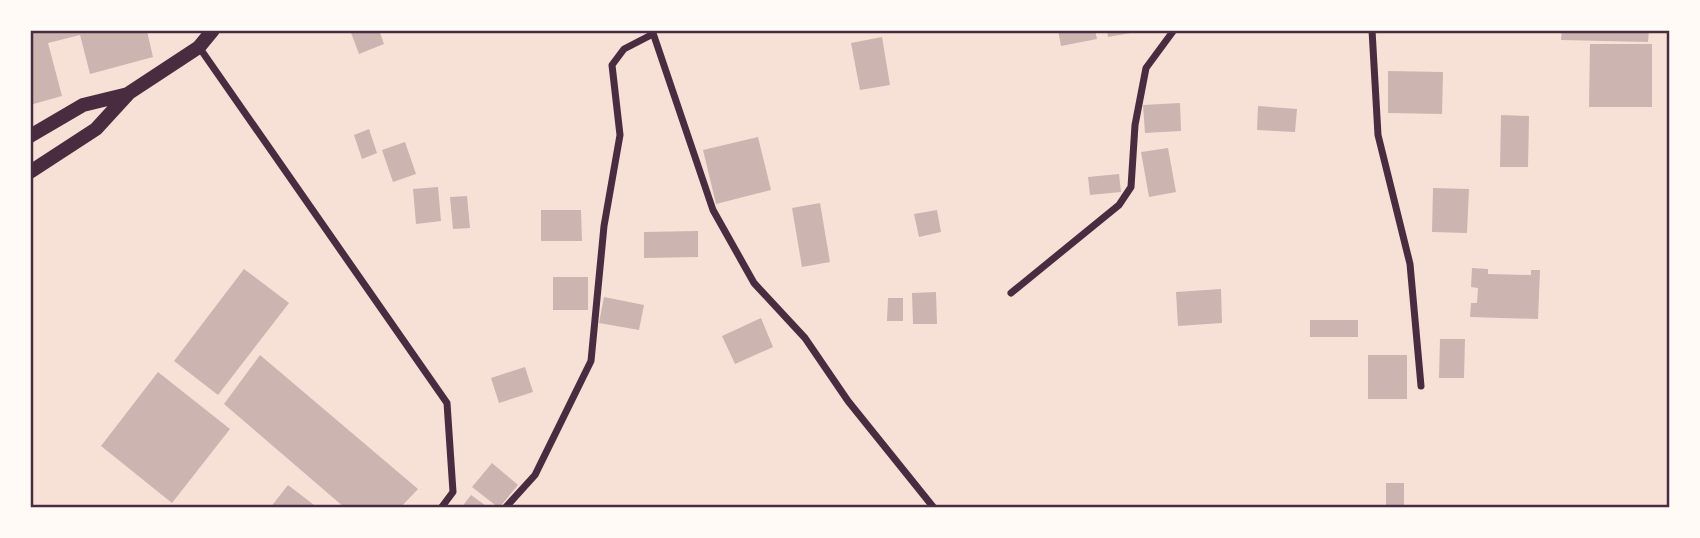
<svg xmlns="http://www.w3.org/2000/svg" width="1700" height="538" font-family="Signika,sans-serif">
	<rect width="100%" height="100%" fill="#f7e1d7"/>
	<path fill="#ccb4b1" d="M30 30 147 31 153 57 90 74 80 35 48 43 62 96 30 105Z
		M350 30H379L384 44 359 54Z
		M1058 30H1095L1097 39 1061 46Z
		M1107 30H1142V31L1108 37Z
		M1562 30H1649L1648 42 1561 40Z
		M882 37 890 85 860 90 851 43Z
		M1590 44H1652V107H1589Z
		M1388 71 1443 72 1442 114 1388 113Z
		M1180 103 1181 131 1145 133 1143 105Z
		M1258 106 1297 109 1295 132 1257 130Z
		M1501 115 1529 116 1528 167H1500Z
		M369 129 377 153 362 159 354 135Z
		M758 137 771 190 716 204 703 150Z
		M405 142 416 174 393 182 382 150Z
		M1168 148 1176 192 1149 197 1141 152Z
		M1119 174 1121 192 1090 195 1088 177Z
		M438 187 441 221 416 224 413 189Z
		M1433 188 1469 189 1467 233 1432 232Z
		M467 196 470 228 453 229 450 197Z
		M820 203 830 262 802 267 792 208Z
		M541 210H581L582 241H541Z
		M937 210 941 232 919 237 914 214Z
		M698 231V257L644 258V232Z
		M1472 268 1488 269V274L1531 275V270H1540L1538 319 1470 317 1471 303H1477L1478 288 1471 287Z
		M244 269 289 303 218 395 174 361Z
		M553 277H588V310H553Z
		M1221 289 1222 323 1178 326 1176 292Z
		M936 292 937 324H913L912 293Z
		M604 297 644 305 639 330 599 323Z
		M888 298H903V321H887Z
		M761 318 773 347 735 364 722 336Z
		M1310 320H1358V337H1310Z
		M1440 339H1465L1464 378H1439Z
		M260 355 418 489 400 508H345L224 404Z
		M1368 355H1407V399H1368Z
		M525 367 533 392 499 403 491 378Z
		M158 372 230 429 172 503 101 446Z
		M492 463 518 485 499 508 472 487Z
		M1386 483H1404V508H1386Z
		M288 485 318 508H270Z
		M471 495 489 508H461Z"/>
	<g fill="none" stroke-linecap="round" stroke-linejoin="round">
		<path stroke="#4a2c40" stroke-width="7" d="M652 30 713 210 754 283 805 338 848 401 934 508
			M1372 30 1378 135 1410 264 1421 386
			M199 47 447 403 453 492 441 508
			M1011 293 1119 205 1131 187 1135 125 1146 68 1174 30
			M505 508 535 475 591 361 604 226 620 135 612 65 624 49 653 34"/>
		<path stroke="#4a2c40" stroke-width="14" d="M30 136 83 105 128 94
			M30 172 96 129 129 93 199 47 213 30"/>
	</g>
	<rect width="1700" height="538" fill="none" stroke="#fffaf5" stroke-width="63"/>
	<rect x="32" y="32" width="1636" height="474" fill="none" stroke="#4a2c40" stroke-width="2.5"/>
</svg>
